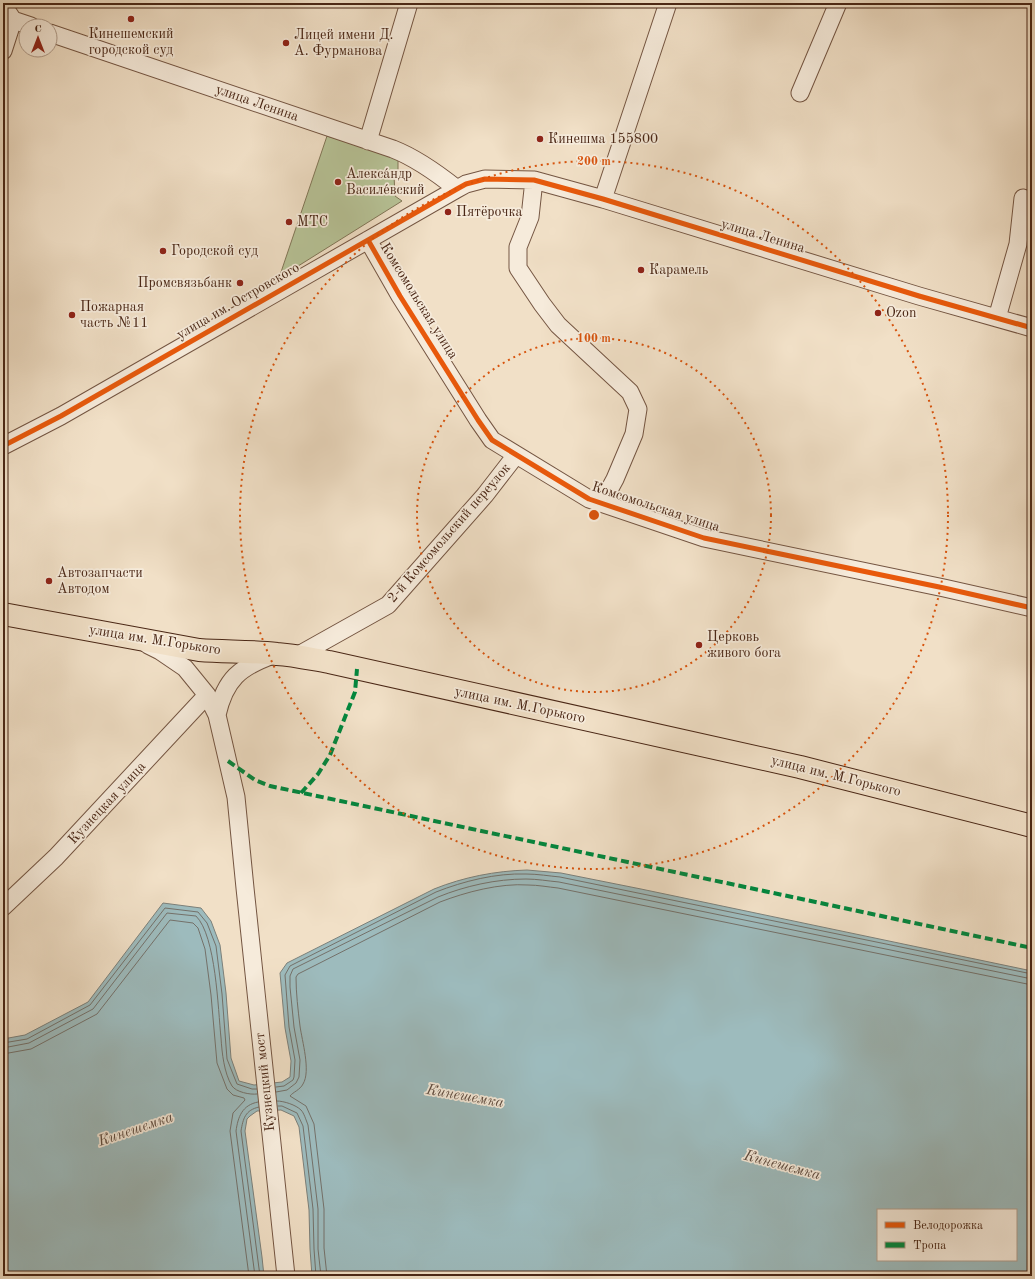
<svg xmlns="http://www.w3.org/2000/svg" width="1035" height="1279" font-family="'Old Standard TT',serif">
	<rect width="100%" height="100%" fill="#f1e0c7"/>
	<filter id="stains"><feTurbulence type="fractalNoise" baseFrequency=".005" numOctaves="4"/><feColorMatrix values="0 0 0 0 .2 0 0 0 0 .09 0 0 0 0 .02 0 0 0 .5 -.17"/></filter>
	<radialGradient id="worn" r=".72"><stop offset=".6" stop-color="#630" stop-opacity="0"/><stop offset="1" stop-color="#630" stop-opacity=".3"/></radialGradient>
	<path fill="#b7c397" stroke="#807556" d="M327 136 398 157V173L394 175 395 196 402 201 279 278Z"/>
	<path fill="#9dbbbd" stroke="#7c807a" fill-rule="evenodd" d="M527 870 561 873 641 889 1032 971V1276H312L310 1249 309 1210 299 1127 294 1116 281 1110 257 1111 250 1116 247 1119 245 1131 262 1257 264 1276H3V1039L25 1035 88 1002 163 903 201 908 211 921 220 945 226 993 231 1058 239 1081 254 1085 282 1082 290 1077 291 1061 285 1028 280 973 287 963 434 889C464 877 495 871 527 870ZM878 1210H1016V1260H878Z"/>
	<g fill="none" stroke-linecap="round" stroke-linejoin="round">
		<path stroke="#74716a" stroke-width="1" d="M3 1043 27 1039 90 1005 165 908 198 912 207 923 216 946 222 994 227 1059 237 1084 252 1089H257
			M3 1048 29 1043 93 1009 167 913 196 916C216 936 218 1009 221 1038 222 1053 224 1073 232 1086 236 1092 250 1095 257 1094
			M3 1054 31 1049 97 1014 170 920 193 923 198 928 205 949 211 995 217 1063 227 1089 233 1095 244 1098 245 1100 233 1113 230 1131 249 1276
			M276 1087 284 1086 293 1080 294 1077 295 1060 289 1027 285 975 290 966 436 892C464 881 496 873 526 874 538 874 549 876 560 877L1032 974
			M276 1092 287 1090 296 1083 299 1077 300 1060 294 1027 290 987V976L293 969 438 897C465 886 496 879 526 879 537 879 548 881 559 882L1032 979
			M277 1101C284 1101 296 1105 301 1110 304 1113 306 1120 308 1125L318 1209V1249L321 1276
			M278 1106H282L297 1113 303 1126 313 1209 314 1249 316 1276
			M259 1107C245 1110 243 1119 241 1131L260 1276
			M255 1276 236 1131C238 1117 242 1105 258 1102
			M327 1276 324 1248V1209L314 1124 306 1106 290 1096C293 1092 300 1090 303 1084 311 1071 302 1041 300 1026 298 1010 296 993 296 977L298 974 306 970 440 902C466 892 500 883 528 885 538 885 548 887 558 888L1032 985"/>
		<g stroke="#745542" stroke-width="19">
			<path id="minor" d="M3 5 13 20 31 26
				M50 33 393 149C416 158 437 173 457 189
				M3 51 13 20
				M800 93 838 3
				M368 141 409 3
				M534 180 530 217 518 247V268L542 304 558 325 630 392 638 409 634 434 615 479 602 503
				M603 199 668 3
				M368 240 400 296 478 420 492 440 589 499 704 538 944 588 1032 608
				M997 318 1018 244 1023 198
				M3 446 61 416 457 189 466 184 485 179 534 180 603 199 919 296 1032 328
				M148 645 160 651 185 668 207 695 217 715 236 797 245 888 286 1276
				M297 656 388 605 485 495 516 455
				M217 715C225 679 240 667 273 655
				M3 907 56 857 207 695"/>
		</g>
		<g stroke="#4a2716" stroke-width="24">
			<path id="major" d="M3 614 199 650C225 652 251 651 277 654 294 655 311 659 329 662L800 767 1032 826"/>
		</g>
		<use href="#minor" stroke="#f6ebdb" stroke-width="17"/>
		<use href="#major" stroke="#f1e0c7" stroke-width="22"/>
		<path stroke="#00873e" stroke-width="4" stroke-dasharray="8 4" stroke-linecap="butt" d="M228 761 255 780 270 786 1032 948
			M301 793 318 774 330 755 355 692 357 669"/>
		<g stroke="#f6ebdb" stroke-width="8">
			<path id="cycleway" d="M368 240 400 296 478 420 492 440 589 499 704 538 944 588 1032 608
				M3 446 61 416 457 189 466 184 485 179 534 180 603 199 919 296 1032 328"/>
		</g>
		<use href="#cycleway" stroke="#e8590c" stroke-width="5"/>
	</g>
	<g fill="none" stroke="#d8540d" stroke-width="2" stroke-dasharray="2 4">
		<circle cx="594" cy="515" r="177"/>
		<circle cx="594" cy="515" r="354"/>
	</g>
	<g fill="#8f2418" stroke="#f6ebdb" stroke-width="1.5">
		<circle cx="131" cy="19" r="4"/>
		<circle cx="286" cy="43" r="4"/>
		<circle cx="540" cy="139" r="4"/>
		<circle cx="338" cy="182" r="4"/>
		<circle cx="448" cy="212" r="4"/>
		<circle cx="289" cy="222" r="4"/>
		<circle cx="163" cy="251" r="4"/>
		<circle cx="641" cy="270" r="4"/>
		<circle cx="240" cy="283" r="4"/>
		<circle cx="878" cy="313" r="4"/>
		<circle cx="72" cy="315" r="4"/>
		<circle cx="49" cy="581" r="4"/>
		<circle cx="699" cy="645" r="4"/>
	</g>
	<g text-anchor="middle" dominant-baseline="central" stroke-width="3.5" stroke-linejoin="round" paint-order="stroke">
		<g font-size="14" fill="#4a2716" stroke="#f6ebdb" text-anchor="start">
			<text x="131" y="34" text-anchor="middle">Кинешемский<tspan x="131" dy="16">городской суд</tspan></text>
			<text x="294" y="35">Лицей имени Д.<tspan x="294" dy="16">А. Фурманова</tspan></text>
			<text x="548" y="139">Кинешма 155800</text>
			<text x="346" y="174">Алекса́ндр<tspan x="346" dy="16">Василе́вский</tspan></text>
			<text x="456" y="212">Пятёрочка</text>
			<text x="297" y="222">МТС</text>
			<text x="171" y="251">Городской суд</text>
			<text x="649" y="270">Карамель</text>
			<text x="232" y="283" text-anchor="end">Промсвязьбанк</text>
			<text x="80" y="307">Пожарная<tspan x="80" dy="16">часть №11</tspan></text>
			<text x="886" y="313">Ozon</text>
			<text x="57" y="573">Автозапчасти<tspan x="57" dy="16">Автодом</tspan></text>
			<text x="707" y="637">Церковь<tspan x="707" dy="16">живого бога</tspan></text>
		</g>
		<g font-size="14" fill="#4a2716" stroke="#f6ebdb">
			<text transform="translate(257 103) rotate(19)">улица Ленина</text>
			<text transform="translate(763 236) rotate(17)">улица Ленина</text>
			<text transform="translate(238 301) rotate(-30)">улица им. Островского</text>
			<text transform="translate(419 301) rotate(58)">Комсомольская улица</text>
			<text transform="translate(656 507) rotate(18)">Комсомольская улица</text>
			<text transform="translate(449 533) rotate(-49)">2-й Комсомольский переулок</text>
			<text transform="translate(155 640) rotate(9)">улица им. М.Горького</text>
			<text transform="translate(520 705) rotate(12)">улица им. М.Горького</text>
			<text transform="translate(836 776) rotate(14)">улица им. М.Горького</text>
			<text transform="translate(107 803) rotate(-47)">Кузнецкая улица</text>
			<text transform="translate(265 1082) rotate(-96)">Кузнецкий мост</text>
		</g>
		<g font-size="15" font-style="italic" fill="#5f4c40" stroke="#f6ebdb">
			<text transform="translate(465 1097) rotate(10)">Кинешемка</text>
			<text transform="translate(136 1130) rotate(-19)">Кинешемка</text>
			<text transform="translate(782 1166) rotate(15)">Кинешемка</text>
		</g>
	</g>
	<circle cx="594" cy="515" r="6" fill="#d8540d" stroke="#f6ebdb" stroke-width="2"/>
	<g font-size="12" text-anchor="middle" font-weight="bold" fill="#d8540d" stroke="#f6ebdb" stroke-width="3.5" stroke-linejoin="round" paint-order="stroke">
		<text x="594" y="165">200 m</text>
		<text x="594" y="342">100 m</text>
	</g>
	<rect width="1035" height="1279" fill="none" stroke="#f1e0c7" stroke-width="16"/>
	<rect x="4" y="4" width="1027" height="1271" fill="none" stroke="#4a2716" stroke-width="2"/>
	<rect x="8" y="8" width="1019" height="1263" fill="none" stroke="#4a2716"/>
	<rect x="877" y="1209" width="140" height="52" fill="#f6ebdb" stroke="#b19d8c"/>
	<rect x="885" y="1222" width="20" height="6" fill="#e8590c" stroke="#b19d8c"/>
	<text x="913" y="1229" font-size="12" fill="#4a2716">Велодорожка</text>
	<rect x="885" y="1242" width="20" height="6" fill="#00873e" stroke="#b19d8c"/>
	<text x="913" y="1249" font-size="12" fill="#4a2716">Тропа</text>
	<g transform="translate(38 38)"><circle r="19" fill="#f6ebdb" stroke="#b19d8c"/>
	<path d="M0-3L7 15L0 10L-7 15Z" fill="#8f2418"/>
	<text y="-6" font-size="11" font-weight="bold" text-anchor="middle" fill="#4a2716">С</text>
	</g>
	<rect width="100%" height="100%" filter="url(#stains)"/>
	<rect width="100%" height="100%" fill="url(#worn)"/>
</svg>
